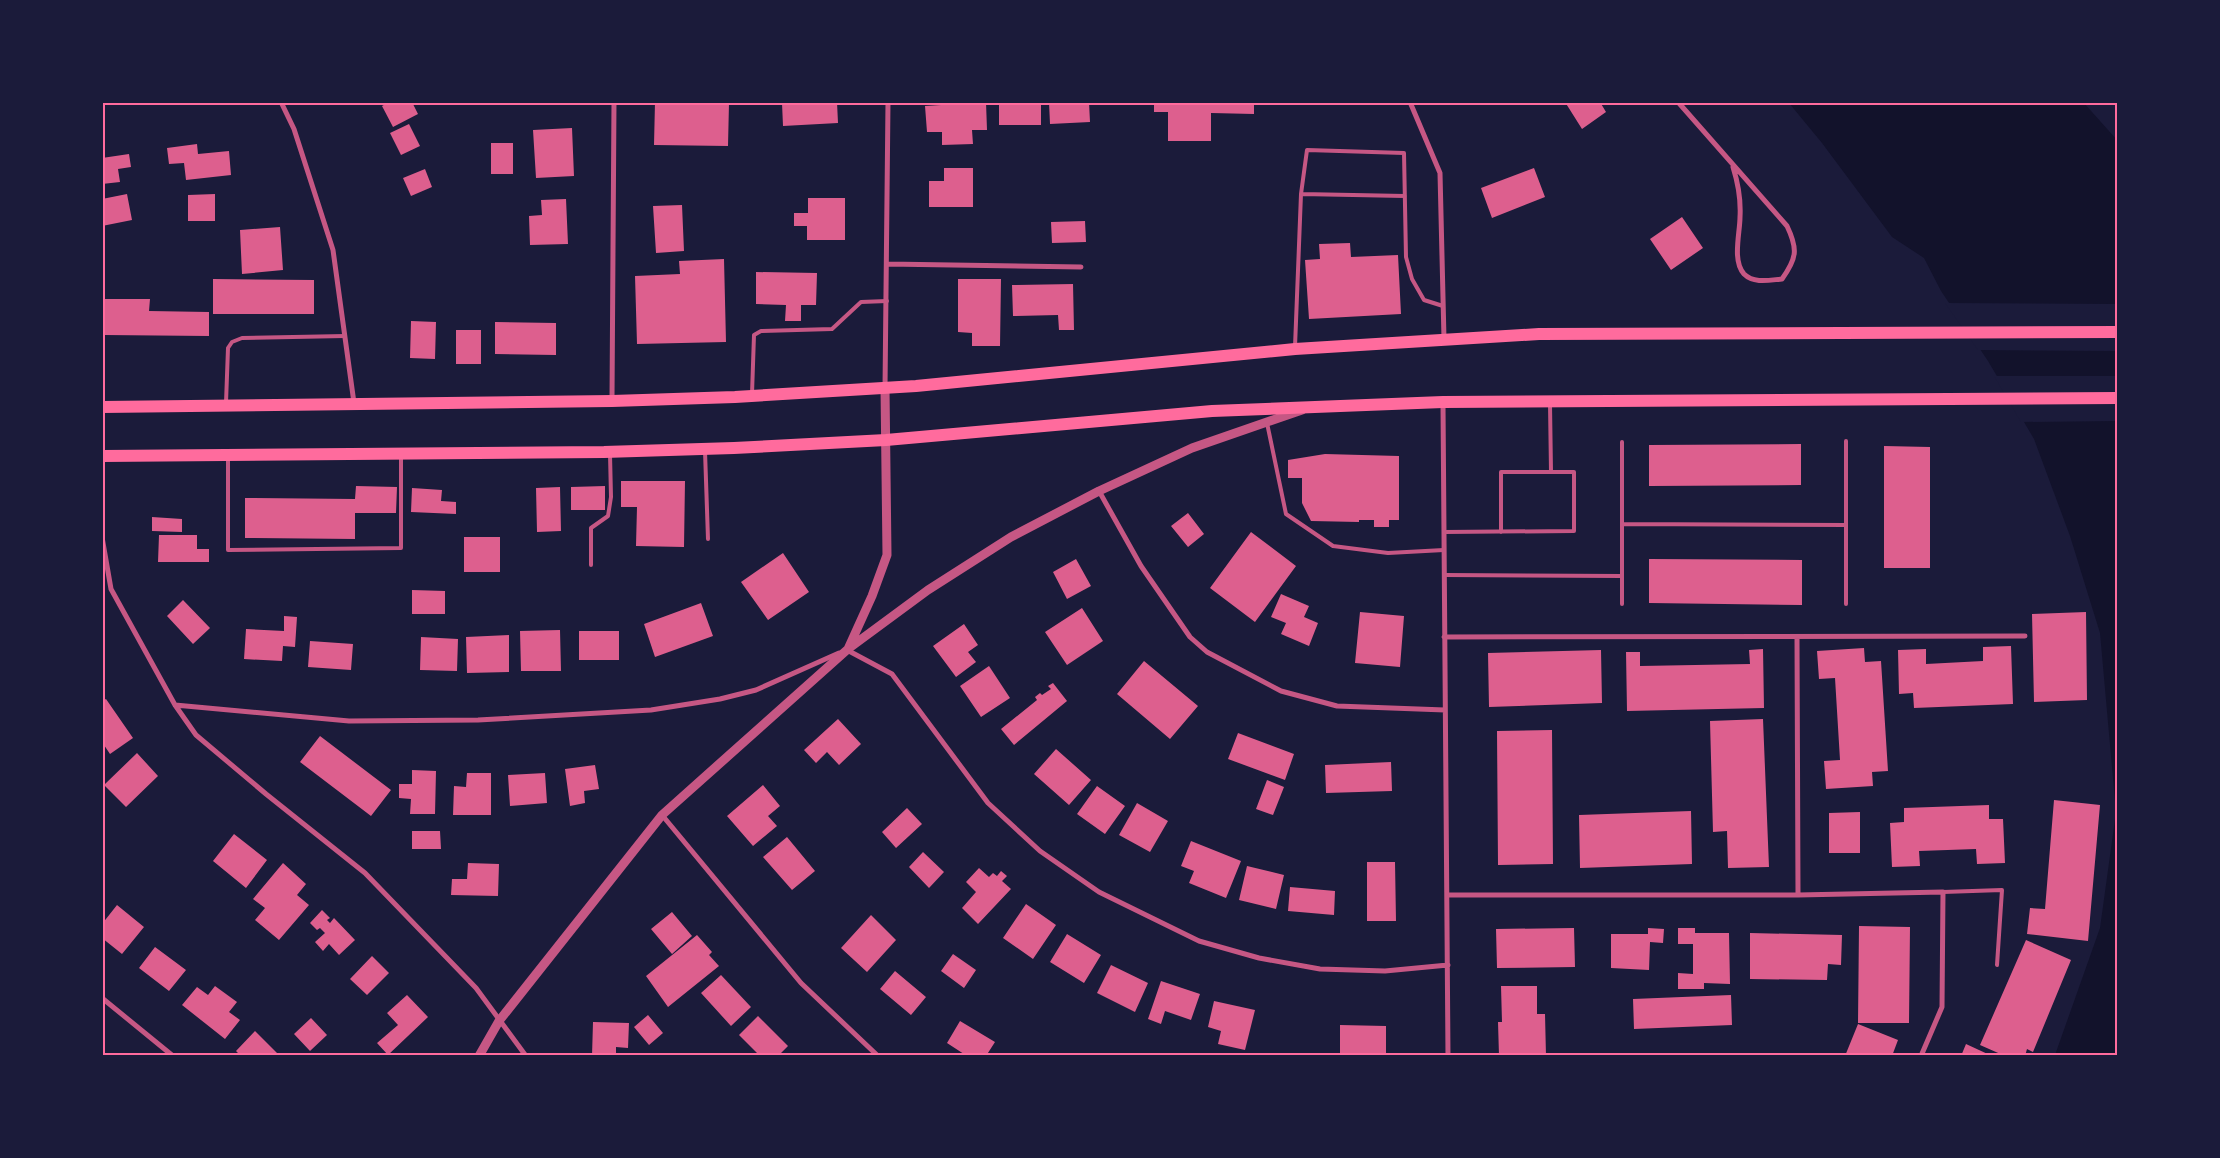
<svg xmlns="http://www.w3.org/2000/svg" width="2220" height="1158" font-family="'Noto Sans',sans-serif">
	<rect width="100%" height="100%" fill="#1b1b3a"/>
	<path fill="#12122b" d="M1789 103H2084L2117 140V1055H2055L2100 928 2116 812 2100 633 2070 536 2034 439 1988 361 1941 291 1924 258 1892 237 1822 143Z"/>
	<path fill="#1b1b3a" d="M1945 303 2117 304V351L1978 350Z
		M1994 376H2117V421L2021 422Z"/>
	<path fill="#dd5f8e" d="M389 102H412L418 114 393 127 382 106Z
		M655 102 729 103 728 146 654 145Z
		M837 102 838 123 783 126 782 103Z
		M941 102H986L987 130H972L973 144 942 145V132H927L925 106 941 105Z
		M999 102H1041V125H999Z
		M1049 102H1089L1090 122 1050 124Z
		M1154 102H1254V114L1211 113V141H1168V112H1154Z
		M1565 102H1600L1606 112 1582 129Z
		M409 124 420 146 401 155 390 133Z
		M572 128 574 176 536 178 533 130Z
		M491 143H513V174H491Z
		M197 144 198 154 229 151 231 175 186 180 184 163 169 164 167 148Z
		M129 154 131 167 118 169 120 182 102 184V158Z
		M944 168H973V207H929V181H944Z
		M1534 168 1545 197 1492 218 1481 188Z
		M425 169 432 187 411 196 403 178Z
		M127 194 132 220 102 226V199Z
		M215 194V221H188V195Z
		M808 198H845V240H807V226H794V213H808Z
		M566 199 568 244 530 245 529 216 542 215 541 200Z
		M682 205 684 251 656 253 653 206Z
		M1682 217 1703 248 1671 270 1650 239Z
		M1085 221 1086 242 1052 243 1051 222Z
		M280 227 283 270 242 274 240 230Z
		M1350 243 1351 257 1398 255 1401 314 1309 319 1305 260 1320 259 1319 244Z
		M724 259 726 342 637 344 635 276 680 274 679 261Z
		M756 272 817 273 816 305H801V321H785L786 305 756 304Z
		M213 279 314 280V314H213Z
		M958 279H1001L1000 346H972V333L958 332Z
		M1073 284 1074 330H1059L1058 315 1013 316 1012 285Z
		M105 299H150L149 311 209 312V336L104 335Z
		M411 321 436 322 435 359 410 358Z
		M495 322 556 323V355L495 354Z
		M456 330H481V364H456Z
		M1801 444V485L1649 486V445Z
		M1884 446 1930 447V568H1884Z
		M1325 454 1399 456V520H1389V527H1374V520H1359V522L1311 521 1302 503V478H1288V460Z
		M621 481H685L684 547 636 546 637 507H621Z
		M356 486 397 487 396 513H355V539L245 538V498L355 499Z
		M605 486V510H571V487Z
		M560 487 561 531 537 532 536 488Z
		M412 488 442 490 441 501 456 502V514L411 512Z
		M1188 513 1204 534 1188 547 1171 526Z
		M152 517 182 519V532L152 531Z
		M1251 532 1296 566 1255 622 1210 588Z
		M159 535H197V549H209V562H158Z
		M464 537H500V572H464Z
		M783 553 809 592 768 620 741 582Z
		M1076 559 1091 586 1067 599 1053 572Z
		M1649 559 1802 560V605L1649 603Z
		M412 590 445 591V614H412Z
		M1281 594 1309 606 1304 617 1318 623 1309 646 1281 634 1286 623 1271 617Z
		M183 600 210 628 193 644 167 616Z
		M701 603 713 636 655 657 644 624Z
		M1082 608 1103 641 1067 665 1045 632Z
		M1360 612 1404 616 1400 667 1355 663Z
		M2086 612 2087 700 2034 702 2032 614Z
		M284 616 297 617 295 647 283 646 282 661 244 659 246 629 284 631Z
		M964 624 978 645 968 652 976 662 956 677 933 646Z
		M560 630 561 671H521L520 631Z
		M579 631H619V660H579Z
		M509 635V672L467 673 466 637Z
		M421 637 458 639 457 671 420 670Z
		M310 641 353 644 351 670 308 667Z
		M2011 646 2013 704 1914 708 1913 693 1899 694 1898 650 1926 649V664L1983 661V647Z
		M1864 648 1865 662 1881 661 1888 771 1872 772 1873 786 1826 789 1824 761 1840 760 1835 678 1819 679 1817 651Z
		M1763 649 1764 708 1627 711 1626 652H1640V666L1750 664 1749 650Z
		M1601 650 1602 703 1489 707 1488 653Z
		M1144 661 1198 706 1170 739 1117 694Z
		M989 666 1010 698 981 717 960 686Z
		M1053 683 1067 701 1014 745 1001 729 1037 700 1035 697 1040 693 1042 695 1051 689 1048 686Z
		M106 699 133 738 110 754 102 742V701Z
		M838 719 861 744 839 765 827 752 816 763 804 750Z
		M1763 719 1769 867 1728 868 1727 831 1713 832 1710 721Z
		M1552 730 1553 864 1498 865 1497 731Z
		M1238 733 1294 754 1285 780 1228 759Z
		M320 736 391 790 371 816 300 762Z
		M1056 749 1091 780 1069 805 1034 774Z
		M137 753 158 776 126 807 104 785Z
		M1391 762 1392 791 1326 793 1325 765Z
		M595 765 599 789 584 791 585 803 570 806 565 769Z
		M412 770 436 771 435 814H410L411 799 399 798V784H412Z
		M467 773H491V815H453L454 786 466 787Z
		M545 773 547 803 510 806 508 775Z
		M1267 780 1284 787 1273 815 1256 809Z
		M763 785 780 806 768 816 777 826 753 846 727 816Z
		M1097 786 1125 806 1105 834 1077 814Z
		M2054 800 2100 805 2088 941 2027 934 2030 908 2045 909Z
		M1137 803 1168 821 1150 852 1119 835Z
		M1989 805V819H2003L2005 863 1977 864 1976 849 1919 851 1920 866 1892 867 1890 823 1904 822V808Z
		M907 808 922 824 896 848 882 832Z
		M1691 811 1692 864 1580 868 1579 815Z
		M1860 812V853H1829V813Z
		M412 831H440L441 849H412Z
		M234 834 267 860 246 888 213 861Z
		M787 837 815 871 792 890 763 857Z
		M1191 841 1241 861 1226 898 1189 883 1194 871 1181 866Z
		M923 852 944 872 929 888 909 867Z
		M1367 862H1395L1396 921H1367Z
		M283 863 306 884 297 895 309 905 279 940 255 920 265 908 253 899Z
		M468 863 499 864 498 896 451 895 452 879H467Z
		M1247 866 1284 875 1276 909 1239 900Z
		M979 868 989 877 993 873 997 876 1001 871 1007 876 1002 881 1011 889 978 924 962 908 976 892 966 882Z
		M1290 887 1335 891 1334 915 1288 911Z
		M1026 904 1056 925 1033 959 1003 938Z
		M117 905 144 927 122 954 102 938V924Z
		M322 910 330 918 327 920 330 923 334 918 355 940 339 955 329 944 323 951 315 942 325 933 320 928 317 930 310 923Z
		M672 912 692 936 672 954 651 929Z
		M871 915 896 940 867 972 841 948Z
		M1859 926 1910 927 1909 1023H1858Z
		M1574 928 1575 967 1497 968 1496 929Z
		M1648 928 1664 929 1663 943 1650 942 1649 970 1611 968V934H1648Z
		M1678 928H1695V933H1729L1730 984 1704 983V989H1678V973L1693 974V944H1678Z
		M1750 933 1842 935 1841 965 1828 964 1827 980 1750 979Z
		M1067 934 1101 955 1084 983 1050 962Z
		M697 935 712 952 709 955 719 966 668 1007 646 976Z
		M2026 940 2071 960 2033 1052 2027 1049 2025 1056H2005L1980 1045Z
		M155 947 186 970 169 991 139 968Z
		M953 954 976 970 964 988 941 971Z
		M372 956 389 973 367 995 350 979Z
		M1111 965 1148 983 1135 1012 1097 993Z
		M895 971 926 997 911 1015 880 989Z
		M721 975 751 1007 731 1026 701 993Z
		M1161 981 1200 994 1191 1020 1165 1011 1161 1024 1148 1019Z
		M215 986 237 1002 229 1012 240 1020 225 1039 182 1005 197 987 208 995Z
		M1501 986H1537V1014H1545L1546 1056H1499L1498 1022H1502Z
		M407 995 428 1017 388 1055 377 1043 398 1025 387 1013Z
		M1731 995 1732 1025 1634 1029 1633 999Z
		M1214 1001 1255 1010 1245 1050 1218 1044 1221 1031 1208 1027Z
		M648 1015 663 1033 649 1045 634 1027Z
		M758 1016 788 1046 778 1056H760L739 1035Z
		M311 1018 327 1035 310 1051 294 1034Z
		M960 1021 995 1042 986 1056H967L947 1043Z
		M593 1022 629 1023 628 1048 616 1047V1056H592Z
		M1858 1024 1898 1040 1892 1056H1845Z
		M1340 1025 1386 1026V1056H1340Z
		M255 1031 278 1054 276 1056H241L236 1051Z
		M1966 1044 1992 1056H1961Z"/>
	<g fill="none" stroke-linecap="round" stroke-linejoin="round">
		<path stroke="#c65784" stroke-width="4" d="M1301 194 1405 196
			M1295 347 1301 194 1307 150 1404 153 1406 257 1412 279 1424 300 1443 306
			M752 394 754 335 761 331 832 329 861 302 887 301
			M226 403 228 348 232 342 242 338 345 336
			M1550 404 1551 472
			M1267 423 1286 514 1333 546 1388 553 1444 550
			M1622 442V604
			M705 451 708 539
			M228 458V550L401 548V455
			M1622 524 1846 525
			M1444 532 1574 531V472H1501V532
			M591 565V528L608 516 611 497 610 454
			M1444 575 1622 576
			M1846 604V441
			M1943 892 2002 890 1997 965"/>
		<path stroke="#c65784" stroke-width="5" d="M281 102 294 129 333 250 354 403
			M1410 102 1440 173 1444 339
			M1678 102 1787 226C1798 249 1797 258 1782 279 1770 280 1754 284 1744 274 1732 261 1740 233 1740 217 1741 200 1738 183 1733 167
			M887 264 1081 267
			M885 388 888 102
			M612 399 614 102
			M1443 404 1448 1056
			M1099 491 1141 566 1190 637 1207 652 1281 691 1337 706 1445 710
			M102 537 111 589 175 705 196 735 266 794 365 873 476 988 526 1056
			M1444 637 2025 636
			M1797 637 1798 895
			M847 650 892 674 988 803 1040 851 1099 892 1199 941 1259 958 1320 969 1385 971 1448 965
			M175 705 349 721 478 720 651 710 720 699 756 690 839 653
			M662 815 801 983 878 1056
			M1447 895H1798L1943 892 1942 1007 1921 1056
			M102 998 173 1056"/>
		<path stroke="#c65784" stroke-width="9" d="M848 649 872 596 887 555 885 388
			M479 1056 499 1021 662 815 848 649 928 590 1011 537 1099 491 1192 448 1302 410"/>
		<path stroke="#ff6b9d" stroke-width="12" d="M102 407 612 401 735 397 916 386 1295 349 1539 334 2118 332
			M102 456 604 452 734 448 886 440 1212 411 1443 402 2118 398"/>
	</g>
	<rect width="2220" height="1158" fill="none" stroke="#1b1b3a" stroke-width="208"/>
	<rect x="104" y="104" width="2012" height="950" fill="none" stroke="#ff6b9d" stroke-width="2"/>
</svg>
